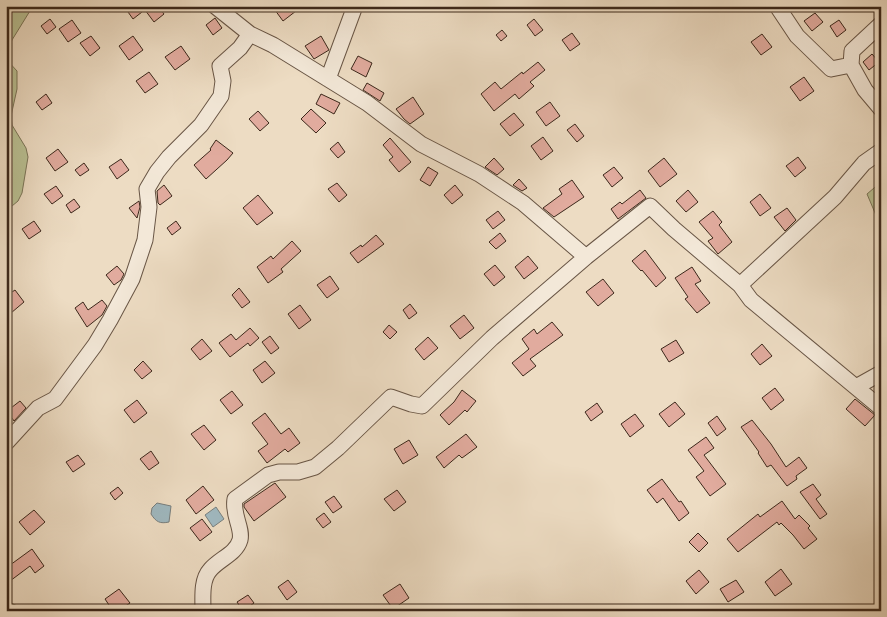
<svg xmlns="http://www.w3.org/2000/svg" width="887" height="617" font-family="'IM FELL DW Pica',serif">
	<rect width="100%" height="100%" fill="#eddcc3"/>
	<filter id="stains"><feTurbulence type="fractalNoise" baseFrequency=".004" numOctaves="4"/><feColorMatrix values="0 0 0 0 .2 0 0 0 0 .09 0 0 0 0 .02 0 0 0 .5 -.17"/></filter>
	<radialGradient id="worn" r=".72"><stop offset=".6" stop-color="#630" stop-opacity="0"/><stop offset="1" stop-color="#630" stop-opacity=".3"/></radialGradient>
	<path fill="#b9c093" stroke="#7a7457" d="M6 6H33L12 40 6 55Z
		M6 59 17 71V89L11 116 12 125 26 148 28 157 22 193 18 201 6 211Z
		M881 182V227L867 194Z
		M6 601 29 611H6Z"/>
	<path fill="#9fb8bf" stroke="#777e7d" d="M157 503 171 506 169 522C160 524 156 522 151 514L152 508Z
		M216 507 224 519 213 527 205 515Z"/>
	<path fill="#e1ab9e" stroke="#3c281b" d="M136 6H138L142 12 133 19 128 12Z
		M142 6H158L164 14 154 22Z
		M272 6H292L296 11 283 21Z
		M815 13 823 22 812 31 804 21Z
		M215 18 222 28 213 35 206 25Z
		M50 19 56 27 47 34 41 26Z
		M534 19 543 30 535 36 527 25Z
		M72 20 81 33 68 42 59 29Z
		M839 20 846 30 837 37 830 26Z
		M502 30 507 36 501 41 496 35Z
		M572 33 580 44 570 51 562 40Z
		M762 34 772 47 761 55 751 42Z
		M91 36 100 48 90 56 80 43Z
		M133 36 143 50 129 60 119 46Z
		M321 36 329 50 314 59 305 46Z
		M181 46 190 59 175 70 165 57Z
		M872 54 879 62 869 70 863 62Z
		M358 56 372 63 366 77 351 69Z
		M538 62 545 70 530 82 534 86 519 99 515 94 494 111 481 94 495 82 501 89 522 72 523 74Z
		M149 72 158 84 145 93 136 81Z
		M804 77 814 91 800 101 790 87Z
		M367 83 384 93 380 101 363 90Z
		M46 94 52 103 42 110 36 102Z
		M321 94 340 103 334 114 316 104Z
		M413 97 424 114 410 124 404 119 396 109Z
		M550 102 560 116 546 126 536 112Z
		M311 109 326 123 316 133 301 119Z
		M258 111 269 123 260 131 249 119Z
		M514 113 524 125 510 136 500 124Z
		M575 124 584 136 577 142 567 130Z
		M543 137 553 151 541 160 531 146Z
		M390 138 411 162 399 172 389 160 393 157 383 145Z
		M216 140 233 153 227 160 206 179 194 165 211 150 210 149Z
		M338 142 345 152 338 158 330 149Z
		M58 149 68 162 55 171 46 158Z
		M798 157 806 168 795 177 786 166Z
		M494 158 504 169 497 175 485 167Z
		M664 158 677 174 660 187 648 171Z
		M121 159 129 170 117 179 109 167Z
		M84 163 89 170 80 176 75 170Z
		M428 167 438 173 430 186 420 180Z
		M614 167 623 178 612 187 603 175Z
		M519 179 527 188 522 191 513 185Z
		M572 180 584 197 554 217 543 208 562 194 559 189Z
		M337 183 347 195 339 202 328 189Z
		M164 185 172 196 160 205 158 203 157 191Z
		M455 185 463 195 452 204 444 195Z
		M56 186 63 196 52 204 44 194Z
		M640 190 646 198 618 219 611 209 620 202 622 204Z
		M688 190 698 202 686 212 676 201Z
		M760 194 771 208 760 216 750 202Z
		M258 195 273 213 257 225 243 208Z
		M74 199 80 207 71 213 66 205Z
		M139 201 140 207 137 218 129 208Z
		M787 208 796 220 785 231 774 217Z
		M498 211 505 220 493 229 486 220Z
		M713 211 722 222 719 225 732 242 718 254 708 241 713 238 699 222Z
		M34 221 41 231 29 239 22 229Z
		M176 221 181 228 172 235 167 228Z
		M500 233 506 241 496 249 489 242Z
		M376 235 384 244 358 263 350 253 361 245 362 247Z
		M292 241 301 251 281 269 283 272 268 283 257 267 271 256 273 259Z
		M645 250 666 278 656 287 642 270 641 271 632 261Z
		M528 256 538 268 524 279 515 267Z
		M495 265 505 277 494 286 484 274Z
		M117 266 124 274 121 280 114 285 106 275Z
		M692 267 701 281 695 284 710 303 697 313 685 299 688 297 675 278Z
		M330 276 339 289 327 298 317 285Z
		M603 279 614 293 598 306 586 292Z
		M239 288 250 302 242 308 232 295Z
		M15 290 24 302 11 313 6 307V296Z
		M102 300 107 306 102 315 87 327 75 308 83 302 88 310Z
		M410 304 417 313 409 319 403 310Z
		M300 305 311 320 299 329 288 314Z
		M464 315 474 328 460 339 450 326Z
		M552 322 563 335 530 359 536 366 523 376 512 363 529 349 522 339 534 329 537 334Z
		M389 325 397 332 390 339 383 332Z
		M250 328 259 338 250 346 248 343 230 357 219 343 231 334 236 340Z
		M270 336 279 348 271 354 262 342Z
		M428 337 438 348 424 360 415 349Z
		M202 339 212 351 200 360 191 349Z
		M676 340 684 353 669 362 661 349Z
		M762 344 772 356 760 365 751 354Z
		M143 361 152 371 142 379 134 370Z
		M265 361 275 373 262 383 253 370Z
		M775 388 784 400 771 410 762 398Z
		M462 390 476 401 467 412 465 410 449 425 440 415 454 402Z
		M232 391 243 405 231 414 220 400Z
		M855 399 875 415 865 426 846 409Z
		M137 400 147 413 134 423 124 410Z
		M20 401 26 408 14 421 7 411Z
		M675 402 685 414 669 427 659 414Z
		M597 403 603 412 591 421 585 412Z
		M265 413 281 434 289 428 300 443 288 452 285 449 267 463 258 451 268 444 252 423Z
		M635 414 644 426 630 437 621 424Z
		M717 416 726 429 717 436 708 423Z
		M752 420 771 444 786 467 799 457 807 468 796 476 797 479 787 486 771 465 767 467 758 453 759 452 741 427Z
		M204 425 216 440 204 450 191 434Z
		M466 434 477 447 462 458 459 455 444 468 436 457Z
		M706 437 714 448 704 455 726 484 710 496 696 477 704 471 688 450Z
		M409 440 418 455 403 464 394 449Z
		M151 451 159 463 149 470 140 459Z
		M78 455 85 464 73 472 66 462Z
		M662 479 679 502 681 501 689 513 679 521 663 498 657 503 647 490Z
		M275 483 286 497 254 521 244 507V504Z
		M813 484 821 495 816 499 827 514 820 519 800 492Z
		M203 486 214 500 196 514 186 500Z
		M118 487 123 493 115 500 110 493Z
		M397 490 406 502 394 511 384 499Z
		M334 496 342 507 333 513 325 502Z
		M782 501 795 519 799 515 810 526 808 528 817 539 804 549 793 535 781 523 779 525 777 522 738 552 727 539 758 514 760 517Z
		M34 510 45 522 30 535 19 522Z
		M324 513 331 522 323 528 316 519Z
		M202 519 212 532 200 541 190 528Z
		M698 533 708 543 699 552 689 542Z
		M32 549 44 566 35 573 30 566 6 584V568Z
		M781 569 792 584 775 596 765 582Z
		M699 570 709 582 696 594 686 581Z
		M288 580 297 592 287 600 278 587Z
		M736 580 744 592 728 602 720 589Z
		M400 584 409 598 393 609 383 595Z
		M119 589 130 603 118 611H113L105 599Z
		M248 595 254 603 243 611 237 602Z"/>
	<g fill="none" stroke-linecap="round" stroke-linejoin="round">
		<g stroke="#685545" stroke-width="17">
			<path id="minor" d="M215 6 250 34 273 45 367 103 421 144 479 174 523 203 586 257 650 206 674 229 740 285 751 300 881 408
				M777 6 797 36 831 69 851 65
				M881 24 852 51 851 65 865 90 881 109
				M328 79 355 6
				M740 285 835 197 864 163 881 151
				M856 387 881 373
				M6 443 38 408 55 399 95 345 110 320 132 279 145 240 149 207 147 189 157 172 169 157 201 125 221 96 223 81 220 66 240 48 250 34
				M203 611C203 598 201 580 210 570 219 559 236 554 240 540 243 528 232 515 235 499L268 475 279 472H298L315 467 338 448 391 397 411 404 422 406 492 338 586 257"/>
		</g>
		<use href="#minor" stroke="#f3e8d8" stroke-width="15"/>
	</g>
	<rect width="887" height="617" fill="none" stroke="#eddcc3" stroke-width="25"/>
	<rect x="8" y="8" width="872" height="602" fill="none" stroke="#3c281b" stroke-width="2.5"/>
	<rect x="12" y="12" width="862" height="592" fill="none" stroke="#3c281b"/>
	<rect width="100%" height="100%" filter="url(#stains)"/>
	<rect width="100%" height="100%" fill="url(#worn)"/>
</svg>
